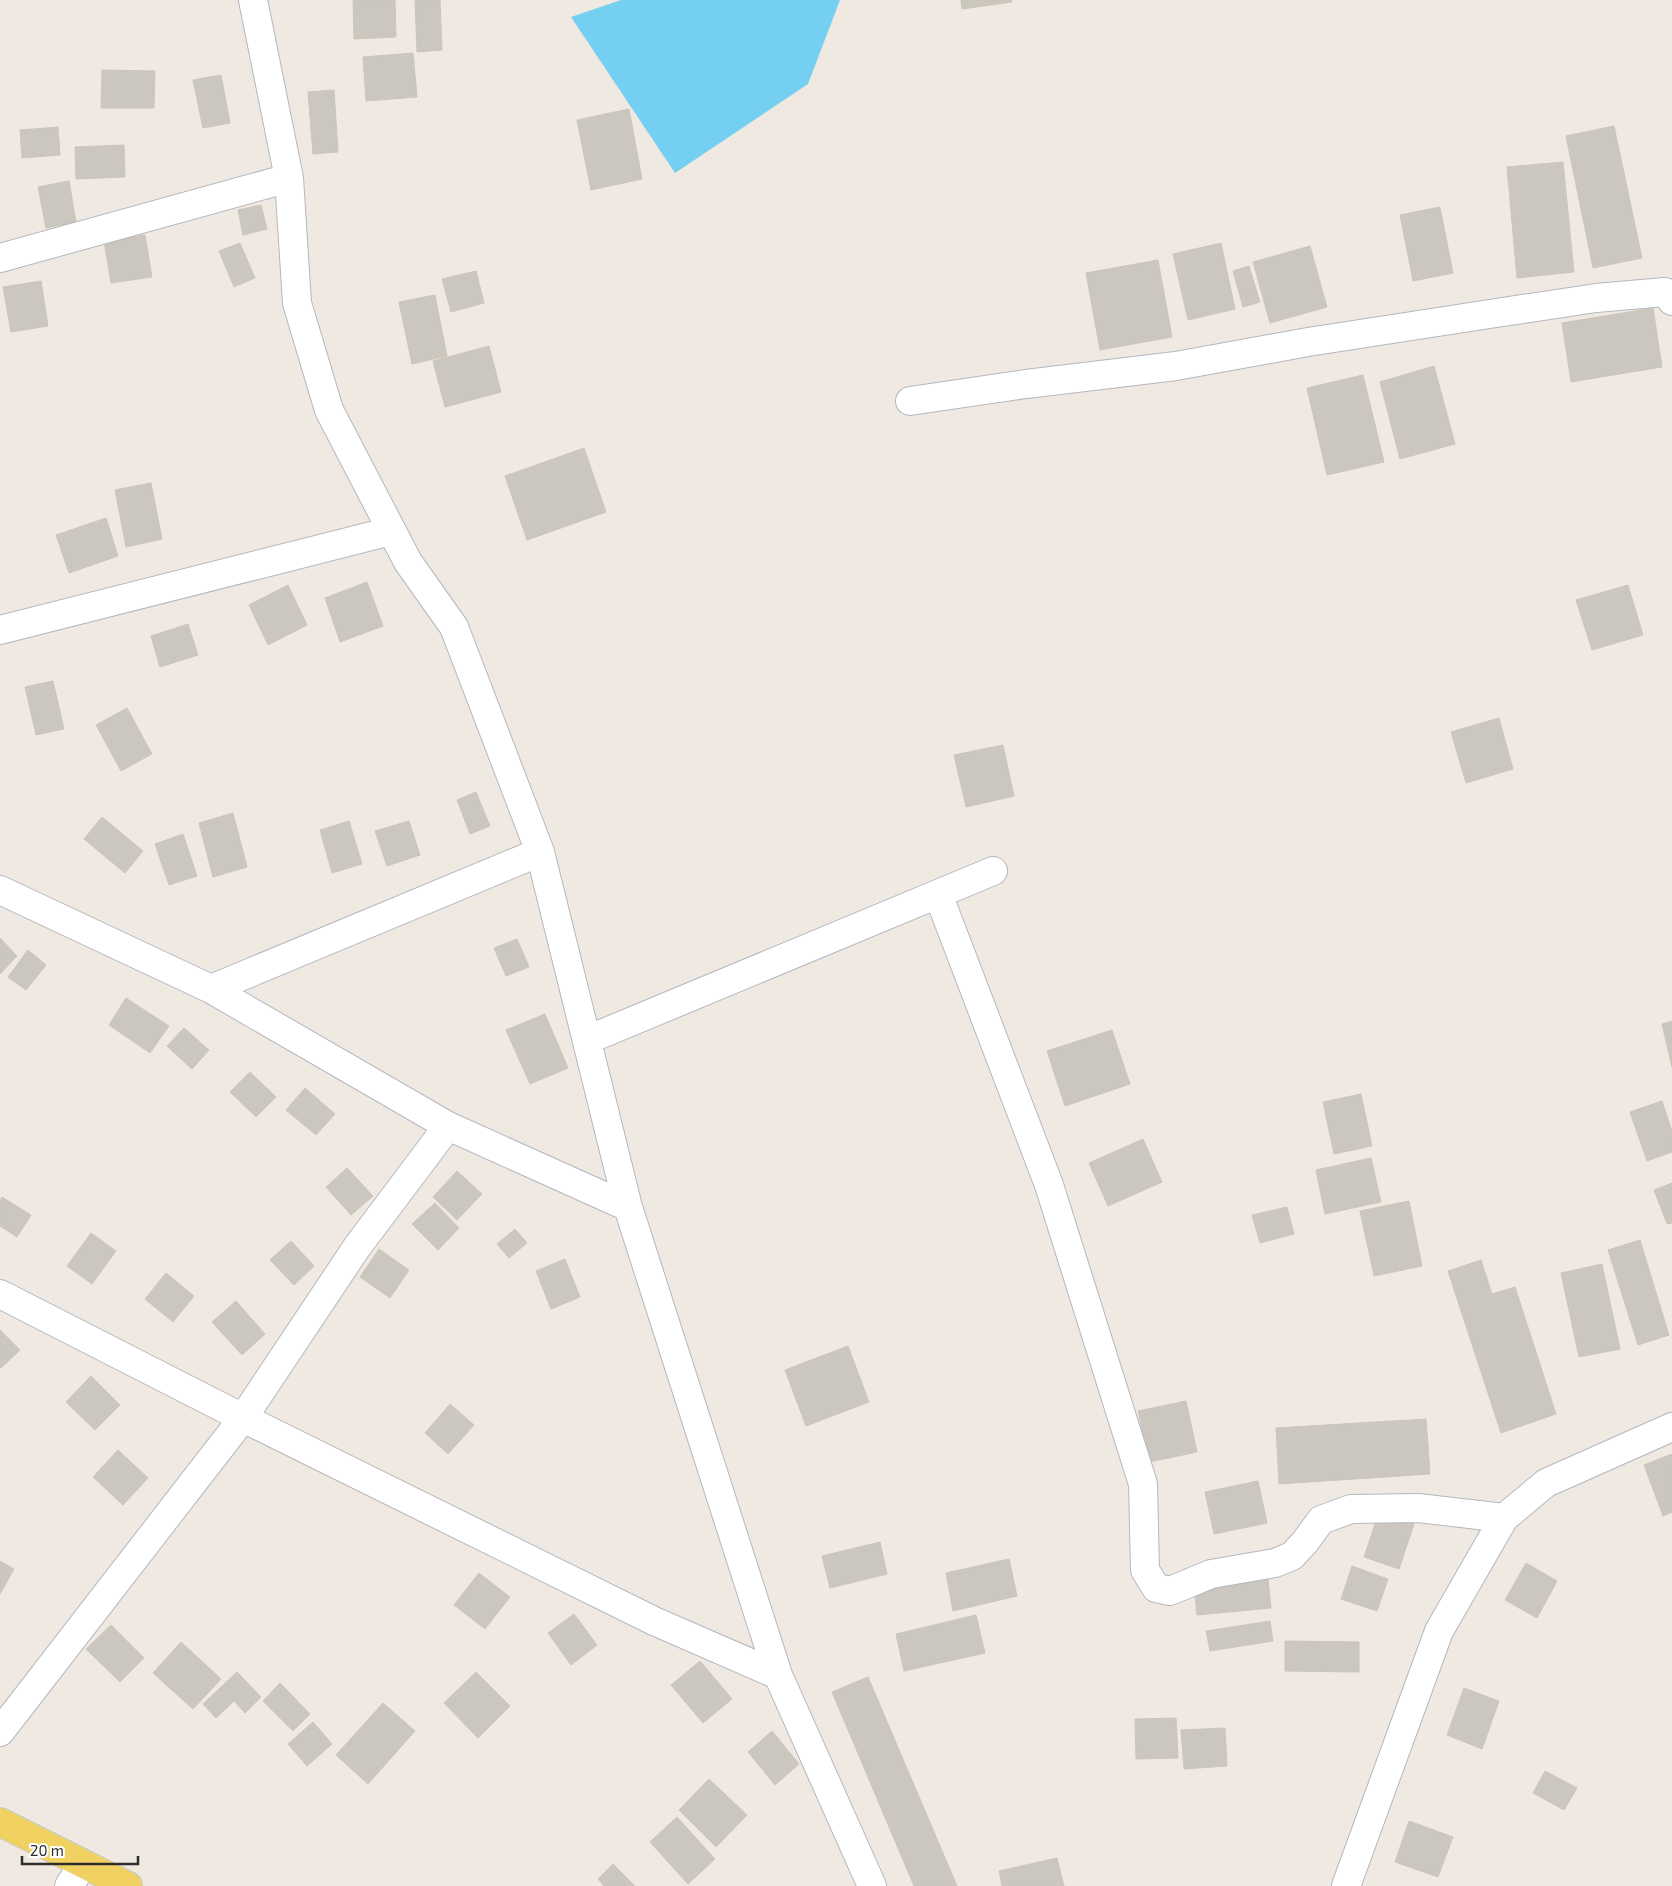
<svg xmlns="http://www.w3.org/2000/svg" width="1672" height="1886" font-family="'Exo 2',sans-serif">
	<rect width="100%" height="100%" fill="#efe9e1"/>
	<path fill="#75cff0" d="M621 0H840L808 84 675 173 571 17Z"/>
	<path fill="#cbc7bf" stroke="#cbc5ba" d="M353 0H395L396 37 354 39Z
		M415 0H440L442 50 417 52Z
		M961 0H1012V2L962 9Z
		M413 53 417 97 366 101 363 57Z
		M102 70 155 71 154 108H101Z
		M221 75 230 123 203 128 193 80Z
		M334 90 338 152 313 154 308 92Z
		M629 109 642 179 591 190 577 120Z
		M1614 126 1642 258 1593 268 1566 136Z
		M58 127 60 155 22 158 20 130Z
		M124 145 125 177 76 179 75 147Z
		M1563 162 1574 272 1517 278 1507 167Z
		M69 181 76 222 46 228 38 187Z
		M261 205 267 229 243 235 238 210Z
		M1440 207 1453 273 1413 281 1400 215Z
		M145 235 152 277 111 283 104 241Z
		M240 243 255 278 234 287 219 251Z
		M1221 243 1235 309 1188 320 1173 254Z
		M1310 246 1327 307 1270 323 1253 262Z
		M1158 260 1172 337 1100 350 1086 273Z
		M1249 266 1260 302 1243 307 1233 271Z
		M476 271 484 303 451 312 442 279Z
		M41 281 48 326 11 332 3 287Z
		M435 295 447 356 412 364 399 302Z
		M1653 308 1662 367 1571 382 1562 323Z
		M489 346 501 392 445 407 433 361Z
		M1434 366 1455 444 1400 459 1380 382Z
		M1363 375 1384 462 1327 475 1307 388Z
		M584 448 606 512 527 540 505 476Z
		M151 483 162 539 126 547 115 490Z
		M106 518 118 556 69 573 56 535Z
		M367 582 383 626 340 642 325 598Z
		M288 585 307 625 268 645 249 605Z
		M1628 585 1643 635 1592 650 1576 600Z
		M188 624 198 655 160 667 151 636Z
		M53 681 64 729 36 735 25 687Z
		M127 708 152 754 121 771 96 725Z
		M1499 718 1513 769 1466 783 1451 732Z
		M1003 745 1014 796 966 807 954 755Z
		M476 792 490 826 470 834 457 800Z
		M233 813 247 867 213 877 199 823Z
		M102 817 143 851 125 873 84 839Z
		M349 821 362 864 332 873 320 830Z
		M409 821 420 855 387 866 375 831Z
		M183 834 197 876 169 885 155 844Z
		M0 938 17 956 0 974Z
		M517 939 529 967 506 976 494 948Z
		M28 950 46 965 26 990 8 977Z
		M126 998 169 1026 150 1053 109 1025Z
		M545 1014 568 1068 530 1084 506 1030Z
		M1672 1021V1067L1662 1024Z
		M184 1028 209 1050 192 1069 167 1046Z
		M1112 1030 1130 1084 1065 1106 1047 1051Z
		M250 1072 276 1097 256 1117 230 1092Z
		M305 1088 335 1114 316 1135 286 1110Z
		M1361 1094 1372 1146 1334 1154 1323 1102Z
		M1662 1101 1672 1131V1152L1647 1161 1630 1112Z
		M1143 1139 1162 1182 1108 1206 1089 1163Z
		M1371 1158 1381 1202 1325 1214 1316 1170Z
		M347 1168 373 1196 351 1215 326 1187Z
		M457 1171 482 1194 457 1220 433 1197Z
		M1672 1183V1223L1667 1224 1654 1190Z
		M2 1197 31 1215 17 1237 0 1226V1200Z
		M1409 1201 1422 1266 1374 1276 1360 1211Z
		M435 1203 459 1228 438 1250 412 1224Z
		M1287 1207 1294 1234 1260 1243 1252 1215Z
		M515 1229 527 1243 509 1258 497 1244Z
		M91 1233 116 1251 92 1284 67 1266Z
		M1640 1240 1669 1335 1638 1345 1608 1250Z
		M291 1241 314 1266 294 1285 270 1260Z
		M379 1249 409 1270 390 1298 360 1277Z
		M565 1259 580 1297 551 1309 536 1271Z
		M1481 1260 1492 1294 1515 1287 1556 1414 1501 1433 1448 1271Z
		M1602 1264 1620 1349 1579 1357 1561 1273Z
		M166 1273 194 1296 173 1322 145 1299Z
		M236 1301 265 1334 242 1355 212 1322Z
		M0 1330 20 1350 1 1368 0 1367Z
		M848 1346 869 1402 806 1426 785 1370Z
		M91 1376 120 1405 95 1430 66 1402Z
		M1186 1401 1197 1452 1149 1462 1138 1411Z
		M450 1404 474 1425 448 1454 425 1433Z
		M1426 1419 1430 1474 1279 1484 1276 1428Z
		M118 1450 148 1478 123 1505 93 1477Z
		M1672 1454V1512L1663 1516 1644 1465Z
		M1258 1481 1267 1523 1214 1534 1205 1492Z
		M1379 1512 1414 1524 1399 1569 1364 1557Z
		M880 1542 887 1574 830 1588 822 1556Z
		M1009 1559 1017 1596 953 1611 946 1573Z
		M0 1561 14 1569 0 1594Z
		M1526 1563 1557 1581 1537 1618 1505 1600Z
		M1352 1566 1388 1579 1377 1611 1341 1599Z
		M479 1573 510 1597 485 1629 454 1605Z
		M1268 1579 1271 1608 1197 1615 1194 1586Z
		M574 1614 597 1645 571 1665 548 1633Z
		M976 1615 985 1653 904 1671 896 1634Z
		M1270 1621 1273 1641 1210 1651 1206 1631Z
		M111 1625 144 1658 120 1682 86 1649Z
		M1285 1641 1359 1642V1672L1285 1671Z
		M181 1642 221 1679 193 1709 153 1673Z
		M700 1661 732 1699 703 1723 671 1685Z
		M237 1672 261 1697 245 1713 234 1701 216 1718 203 1704Z
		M476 1672 510 1706 478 1738 444 1703Z
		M868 1677 957 1886H914L832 1692Z
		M280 1683 310 1714 293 1731 263 1701Z
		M1464 1688 1499 1701 1482 1749 1447 1735Z
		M383 1703 415 1731 368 1784 336 1755Z
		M1176 1718 1178 1758 1136 1759 1135 1719Z
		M313 1722 332 1744 307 1766 288 1744Z
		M1225 1728 1227 1766 1184 1769 1181 1730Z
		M772 1731 799 1764 775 1785 748 1752Z
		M1545 1771 1577 1788 1564 1810 1533 1793Z
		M709 1779 747 1815 716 1847 679 1810Z
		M677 1817 715 1859 688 1884 650 1842Z
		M1409 1821 1453 1837 1438 1877 1395 1862Z
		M1057 1858 1064 1886H1002L999 1871Z
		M613 1864 634 1885 633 1886H604L598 1879Z"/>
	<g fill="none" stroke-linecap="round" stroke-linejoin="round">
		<g stroke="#b4b7c1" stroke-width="30">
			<path id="minor" d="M253 0 289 178 297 303 329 410 408 562 454 627 540 852 628 1207 778 1675 872 1886
				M0 258 289 178
				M910 401 1026 384 1176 366 1308 342 1496 313 1596 298 1665 292 1672 301
				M0 630 391 531
				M0 890 211 989 448 1126 628 1207
				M938 894 1049 1185 1143 1484 1145 1570 1156 1588 1170 1591 1211 1574 1275 1563 1292 1556 1305 1542 1321 1520 1351 1509 1418 1508 1504 1518
				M211 989 540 852
				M587 1040 993 871
				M0 1294 243 1418 654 1621 778 1675
				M0 1732 243 1418 357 1247 448 1126
				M69 1886 83 1864
				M1346 1886 1439 1631 1504 1518 1546 1483 1672 1427"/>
		</g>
		<g stroke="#c9c9c9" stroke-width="30">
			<path id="major" d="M0 1822 128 1886"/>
		</g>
		<use href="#minor" stroke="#fff" stroke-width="28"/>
		<use href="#major" stroke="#f2d163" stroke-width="28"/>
	</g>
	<path d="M22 1856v8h116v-8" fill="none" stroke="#2e2e2e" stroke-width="2.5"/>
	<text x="30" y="1856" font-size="15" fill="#2e2e2e" stroke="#ffffff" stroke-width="4" paint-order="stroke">20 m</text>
</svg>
